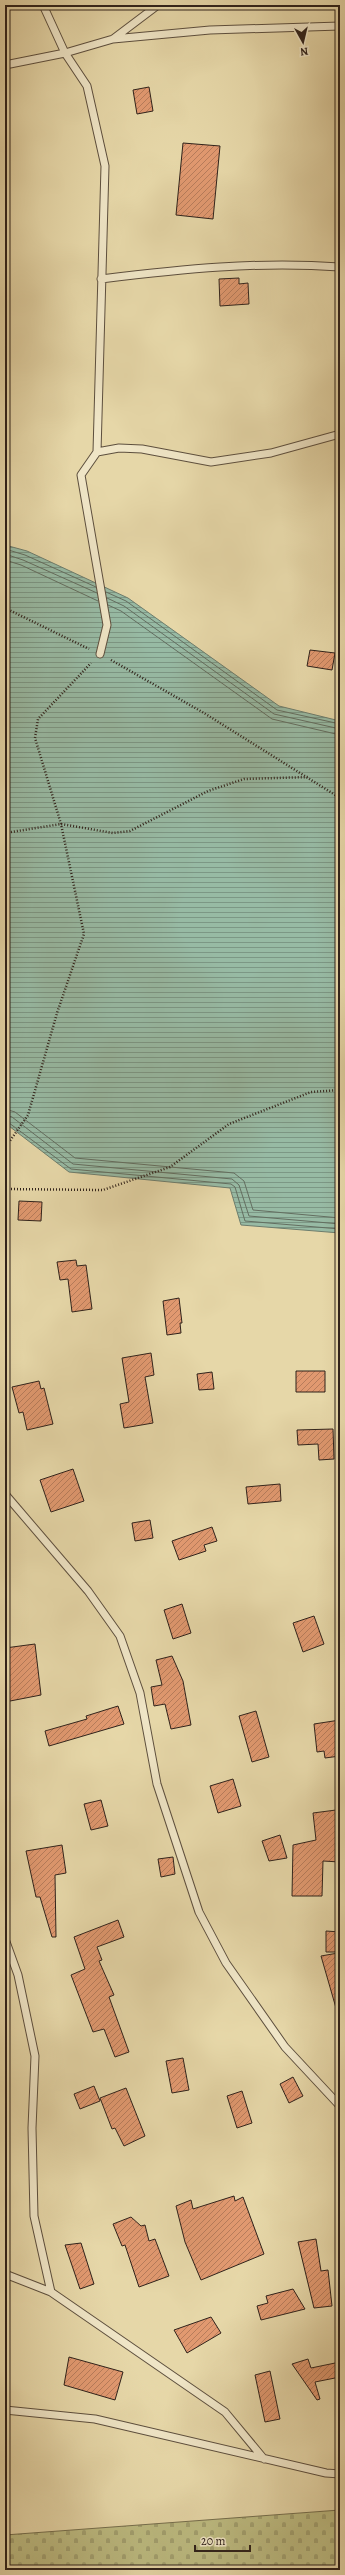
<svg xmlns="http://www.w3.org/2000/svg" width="345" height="2575" font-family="Alegreya,serif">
	<defs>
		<pattern id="cemetery-stones" width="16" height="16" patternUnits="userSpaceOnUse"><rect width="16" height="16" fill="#bdbc82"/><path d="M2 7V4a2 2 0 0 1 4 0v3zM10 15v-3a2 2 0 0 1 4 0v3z" fill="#a3a170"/></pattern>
		<pattern id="water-rules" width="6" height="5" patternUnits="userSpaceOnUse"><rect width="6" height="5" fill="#97baa4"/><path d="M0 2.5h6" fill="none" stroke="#7c9785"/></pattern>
		<pattern id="building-hatch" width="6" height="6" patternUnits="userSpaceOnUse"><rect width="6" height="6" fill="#e19970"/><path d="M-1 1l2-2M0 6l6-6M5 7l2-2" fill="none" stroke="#b77c5b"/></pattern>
	</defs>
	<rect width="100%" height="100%" fill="#e6d7a8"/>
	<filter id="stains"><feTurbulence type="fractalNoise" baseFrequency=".005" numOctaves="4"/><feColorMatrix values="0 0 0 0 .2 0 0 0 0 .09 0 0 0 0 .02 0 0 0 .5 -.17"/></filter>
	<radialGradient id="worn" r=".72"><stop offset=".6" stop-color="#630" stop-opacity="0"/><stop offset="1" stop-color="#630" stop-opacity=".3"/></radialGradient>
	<path fill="url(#cemetery-stones)" stroke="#766f4e" d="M340 2510V2570H5V2535Z"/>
	<path fill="url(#water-rules)" stroke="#6d7d6d" d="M5 545 27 551 128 598 279 706 340 721V1233L241 1225 230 1188 69 1172 5 1123Z"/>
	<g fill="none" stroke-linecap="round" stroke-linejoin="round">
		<path stroke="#636e60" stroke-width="1" d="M5 549 25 555 96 587
			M5 554 23 560 97 593
			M5 560 21 565 98 601
			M106 592 126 601 277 710 340 724
			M107 598 124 606 274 714 340 729
			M108 605 121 611 272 719 340 735
			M5 1109 15 1112 75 1158 234 1173 244 1181 253 1210 340 1218
			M5 1115 12 1117 73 1164 232 1179 239 1185 249 1216 340 1224
			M5 1120 71 1169 231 1184 235 1187 245 1221 340 1229"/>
	</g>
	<path fill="url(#building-hatch)" stroke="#2f221b" d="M149 87 153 111 137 114 133 90Z
		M183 143 220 146 213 219 176 215Z
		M239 278V284L248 283 249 304 220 306 219 279Z
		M310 650 335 653 332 670 307 666Z
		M19 1201 42 1202 41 1221 18 1220Z
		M76 1260 77 1266 86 1265 92 1309 72 1312 68 1279 60 1280 57 1262Z
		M179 1298 182 1323H180L181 1333 167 1335 163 1301Z
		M151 1353 154 1375 145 1377 153 1423 124 1428 120 1404 129 1402 122 1358Z
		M296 1371H325V1392H296Z
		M212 1372 214 1389 199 1390 197 1374Z
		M39 1381 41 1389 44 1388 53 1424 27 1430 23 1412 19 1413 12 1387Z
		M333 1429 334 1459 319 1460 318 1444 298 1445 297 1430Z
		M73 1469 84 1501 51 1512 40 1480Z
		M280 1484 281 1501 248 1504 246 1487Z
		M150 1520 153 1538 135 1541 132 1523Z
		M212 1527 217 1541 204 1545 206 1551 179 1560 172 1541Z
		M182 1604 191 1633 173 1639 164 1610Z
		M314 1616 324 1644 303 1652 293 1623Z
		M35 1644 41 1695 5 1702V1648Z
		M172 1656 183 1681 191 1725 171 1729 165 1704 154 1706 151 1687 162 1685 156 1660Z
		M118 1706 124 1724 49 1746 45 1731 87 1719 86 1716Z
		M256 1711 269 1757 252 1762 239 1716Z
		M340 1720V1756L325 1758 324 1751 317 1752 314 1724Z
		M233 1779 241 1806 218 1813 210 1786Z
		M101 1800 108 1826 91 1830 84 1804Z
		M336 1810 340 1862 323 1861 322 1896H292L293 1845 316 1840 313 1813Z
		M280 1835 287 1858 269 1861 262 1841Z
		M62 1845 66 1873 55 1875 56 1937H52L40 1897H36L26 1851Z
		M173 1857 175 1874 161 1877 158 1859Z
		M118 1920 124 1937 97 1947 102 1960 99 1961 114 1995 109 1997 129 2052 115 2057 104 2029 93 2032 71 1975 85 1969 74 1937Z
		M326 1931 340 1932V1952H326Z
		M338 1953 340 2008H336L321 1956Z
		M183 2058 189 2090 172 2093 166 2061Z
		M293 2077 303 2096 289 2103 280 2084Z
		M94 2086 100 2101 80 2109 74 2094Z
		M126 2088 145 2136 124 2146 115 2128 112 2129 100 2098Z
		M242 2091 252 2123 237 2128 227 2096Z
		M234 2196 235 2201 243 2197 264 2254 201 2280 185 2242 176 2206 191 2200 193 2209Z
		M131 2217 141 2226 145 2225 149 2241 155 2239 169 2276 139 2287 125 2245 122 2246 113 2224Z
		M316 2239 321 2271 328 2270 332 2306 314 2308 298 2242Z
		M81 2243 94 2284 80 2289 65 2245Z
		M293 2289 305 2309 261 2320 257 2306 268 2303 266 2296Z
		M211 2317 221 2333 187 2353 174 2330Z
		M69 2357 123 2372 115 2400 64 2385Z
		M308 2359 311 2368 340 2362V2377L315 2382 320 2399 317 2400 292 2364Z
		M270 2371 280 2419 265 2422 255 2375Z"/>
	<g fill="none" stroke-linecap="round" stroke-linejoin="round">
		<g stroke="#5d4f3e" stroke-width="9">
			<path id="lane" d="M43 5 65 53 87 86 105 166 97 452
				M113 39 210 30 340 26
				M5 65 65 53 113 39 158 5
				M101 279C182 269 258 261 340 267
				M100 654 107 625 81 475 97 452 119 448 142 449 211 462 271 453 340 434
				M5 1494 88 1591 120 1636 140 1693 157 1784 199 1912 226 1963 285 2047 340 2106
				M5 1939 18 1975 35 2056 32 2128 34 2216 51 2292
				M5 2274 51 2292 225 2412 264 2459
				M5 2410 95 2419 326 2473 340 2474"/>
		</g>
		<path stroke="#2f221b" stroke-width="2.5" stroke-dasharray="1 2" stroke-linecap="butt" d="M5 608 89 649
			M111 660 204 713 340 798
			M5 833 61 824 113 833 130 831 208 791 244 779 309 777
			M5 1148 28 1115 57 1013 84 934 61 824 35 738 38 719 91 663
			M5 1189 103 1190 170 1167 229 1124 311 1092 340 1090"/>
		<use href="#lane" stroke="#efe5c6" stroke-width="7"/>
	</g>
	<rect width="345" height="2575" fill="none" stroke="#e6d7a8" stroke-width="20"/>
	<rect x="6" y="6" width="333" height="2563" fill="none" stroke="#2f221b" stroke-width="2"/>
	<rect x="10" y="10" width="325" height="2555" fill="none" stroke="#2f221b"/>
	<g transform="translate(303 42) rotate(172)" stroke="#efe5c6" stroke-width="3" paint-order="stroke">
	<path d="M0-3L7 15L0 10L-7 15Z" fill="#2f221b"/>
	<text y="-6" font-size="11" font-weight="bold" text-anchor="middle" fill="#2f221b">N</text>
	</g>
	<path d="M195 2545v6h55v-6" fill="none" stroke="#2f221b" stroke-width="2"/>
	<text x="201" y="2545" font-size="12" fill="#2f221b" stroke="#efe5c6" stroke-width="3" paint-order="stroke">20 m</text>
	<rect width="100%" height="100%" filter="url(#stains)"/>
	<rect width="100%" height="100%" fill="url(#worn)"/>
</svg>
